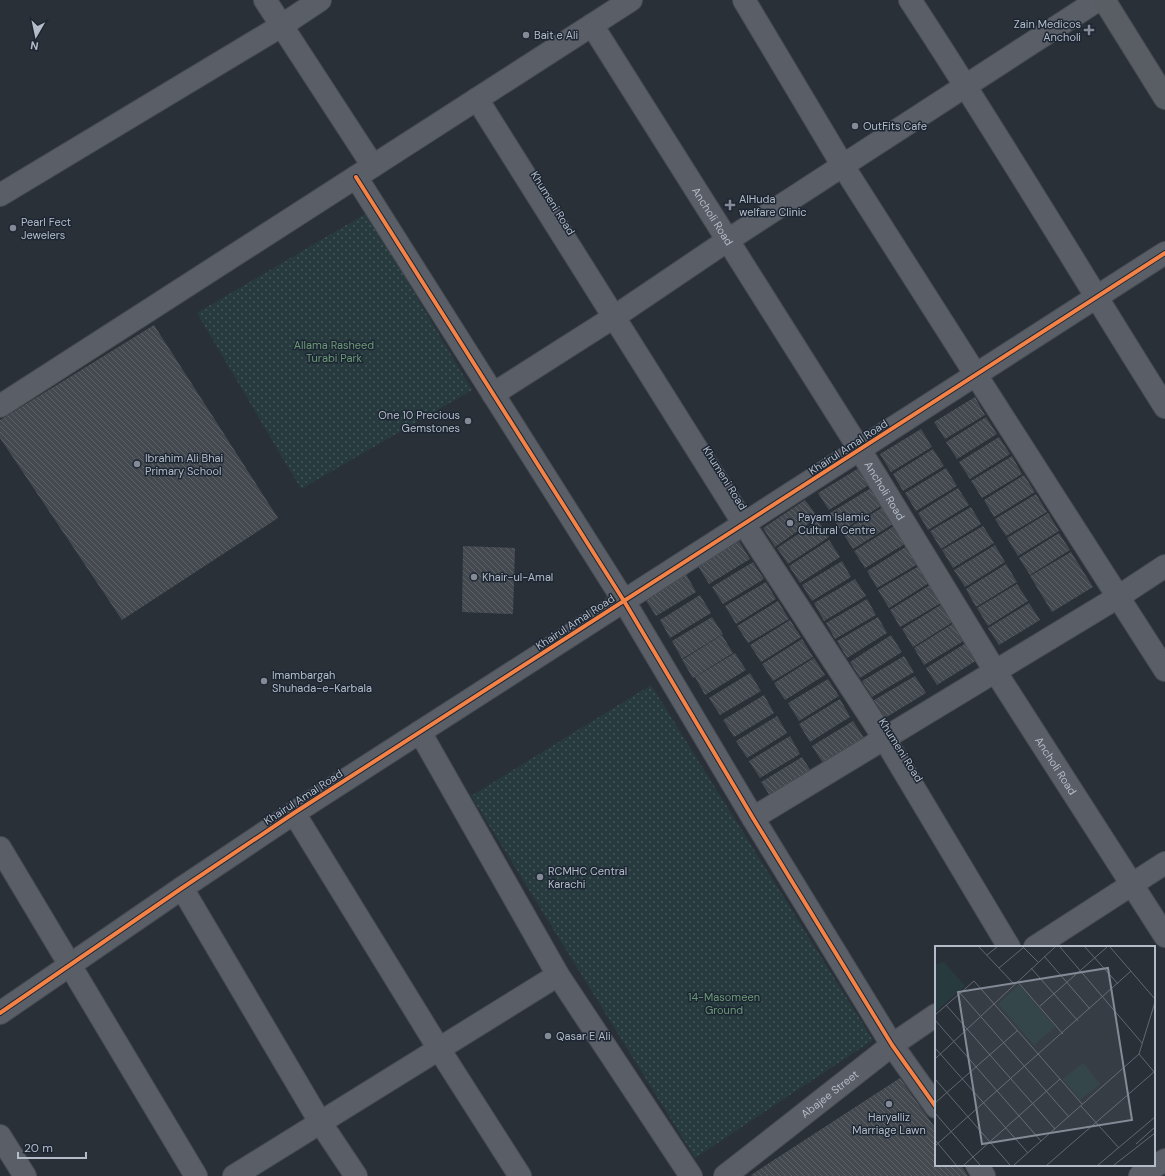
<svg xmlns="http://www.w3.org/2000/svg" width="1165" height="1176" font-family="'DM Sans',sans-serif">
	<defs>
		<pattern id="grass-dots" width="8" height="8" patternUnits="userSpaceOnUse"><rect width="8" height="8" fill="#273a3e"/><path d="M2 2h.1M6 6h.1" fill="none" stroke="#445559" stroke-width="1.8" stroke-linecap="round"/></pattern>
		<pattern id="building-back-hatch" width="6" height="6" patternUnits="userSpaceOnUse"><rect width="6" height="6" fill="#444950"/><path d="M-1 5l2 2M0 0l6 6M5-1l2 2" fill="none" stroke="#5d6168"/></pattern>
	</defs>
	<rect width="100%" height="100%" fill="#2a3038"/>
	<path fill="url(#grass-dots)" d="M367 213 472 390 301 489 197 313Z
		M651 685 873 1040 695 1158 471 796Z"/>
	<path fill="url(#building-back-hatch)" d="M154 325 278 518 122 620 0 438V420Z
		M975 397 985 415 945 439 934 422Z
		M986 417 997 434 957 459 946 442Z
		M921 429 932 447 891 472 880 454Z
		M999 437 1010 454 970 479 959 462Z
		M933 449 944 466 903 491 893 474Z
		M1012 456 1022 474 982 498 971 481Z
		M859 468 869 485 829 510 818 493Z
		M946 468 957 486 916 511 905 493Z
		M1024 475 1035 492 994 517 984 500Z
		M871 488 881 506 841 531 830 513Z
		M958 488 969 505 928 530 918 513Z
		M1036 494 1047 512 1006 536 995 519Z
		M805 500 818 517 775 547 763 528Z
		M883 507 893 524 853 549 842 532Z
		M971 507 981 524 941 549 930 531Z
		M1048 513 1059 531 1018 556 1007 538Z
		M818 521 829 537 788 564 777 548Z
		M894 526 905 544 865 568 854 551Z
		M983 526 994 543 953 568 942 550Z
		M1059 533 1070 550 1030 575 1019 558Z
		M829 540 840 557 800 583 789 566Z
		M739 541 750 559 709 584 698 566Z
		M995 545 1005 562 965 587 954 570Z
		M463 546 515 548 513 614 462 612Z
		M907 546 918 564 877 588 867 571Z
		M1071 552 1093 587 1052 612 1030 576Z
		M842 561 851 577 812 601 802 585Z
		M753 562 764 579 723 604 712 587Z
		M1006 564 1017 582 976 607 966 589Z
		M919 566 929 583 889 608 878 590Z
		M686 574 696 592 656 616 645 599Z
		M855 579 866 596 824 621 814 603Z
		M766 582 776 599 736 624 725 606Z
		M1017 584 1028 601 988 626 977 608Z
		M930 585 941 603 900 627 890 610Z
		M700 595 711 613 670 638 660 620Z
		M867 599 876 615 835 639 826 623Z
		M778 601 789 619 748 643 737 626Z
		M1029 603 1040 620 999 645 988 628Z
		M942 604 953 622 913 647 902 629Z
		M712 617 723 634 682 659 672 641Z
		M878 617 887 633 847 658 837 641Z
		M790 620 801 637 761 662 750 645Z
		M954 623 965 640 924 665 914 648Z
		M722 635 733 653 693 678 682 660Z
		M891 635 902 652 860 678 850 662Z
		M802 639 813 657 773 681 762 664Z
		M966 643 977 660 937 685 926 668Z
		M735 653 746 670 705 695 695 677Z
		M904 656 914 672 872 697 862 681Z
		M814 658 825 675 785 700 774 683Z
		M750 673 761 691 720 715 709 698Z
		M915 676 926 693 885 718 874 700Z
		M828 679 839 696 799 721 788 703Z
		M764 695 774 713 734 737 723 720Z
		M840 699 850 717 810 742 799 724Z
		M777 716 787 733 747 758 736 741Z
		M853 721 864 738 823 763 812 746Z
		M790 736 800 754 760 778 749 761Z
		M802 757 813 774 772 799 761 782Z
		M900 1078 936 1129V1165H961L968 1176H752L751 1175Z"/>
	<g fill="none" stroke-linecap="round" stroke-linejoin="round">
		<g stroke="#484c53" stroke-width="24">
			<g id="street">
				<path d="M265 0 373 166"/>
				<path d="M744 0 843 166 976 375 1165 670"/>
				<path d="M910 0C998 134 1080 272 1165 407"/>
				<path id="s1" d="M592 25 860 450 995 671 1165 936"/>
				<path d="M477 99 744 524 884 738 1009 947"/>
				<path d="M356 177 624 601 753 818 892 1045 936 1107"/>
				<path d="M0 195 281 26 320 0"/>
				<path d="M493 394 614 317 728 240 1098 0"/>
				<path d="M0 406 631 0"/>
				<path d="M420 732 558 975 691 1176"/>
				<path d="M294 813 439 1049 520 1176"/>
				<path d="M753 818 1118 597 1165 566"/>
				<path d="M0 848 196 1176"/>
				<path d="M182 888 320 1122 356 1176"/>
				<path d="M1035 947 1165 863"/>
				<path d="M0 1013 182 888 294 813 1165 253"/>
				<path d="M0 1136 25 1176"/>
				<path d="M977 1165 984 1176"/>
				<path d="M234 1176 558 975"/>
				<path id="s2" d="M725 1176 892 1045 936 1015"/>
				<path d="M1140 1176 1165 1160"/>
			</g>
		</g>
		<g stroke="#484c53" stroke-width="24">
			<path id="secondary" d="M1104 0 1165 98"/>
		</g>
		<use href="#street" stroke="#5a5e66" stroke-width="22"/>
		<use href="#secondary" stroke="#595d64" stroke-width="22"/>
		<g stroke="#1d2633" stroke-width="6">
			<path id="cycleway" d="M356 177 624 601 753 818 892 1045 936 1107
				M0 1013 182 888 294 813 1165 253"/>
		</g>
		<use href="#cycleway" stroke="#f48246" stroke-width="4"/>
	</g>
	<g fill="#848b96" stroke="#1d2633" stroke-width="1.5">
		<path d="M1087 24h4v4h4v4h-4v4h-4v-4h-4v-4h4z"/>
		<circle cx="526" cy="35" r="4"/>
		<circle cx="855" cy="126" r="4"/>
		<path d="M728 199h4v4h4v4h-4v4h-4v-4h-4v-4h4z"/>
		<circle cx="13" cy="228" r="4"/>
		<circle cx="468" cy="421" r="4"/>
		<circle cx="137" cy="464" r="4"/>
		<circle cx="790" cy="523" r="4"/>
		<circle cx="474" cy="577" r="4"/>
		<circle cx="264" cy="681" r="4"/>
		<circle cx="540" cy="877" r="4"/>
		<circle cx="548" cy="1036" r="4"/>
		<circle cx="889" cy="1104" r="4"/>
	</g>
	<g text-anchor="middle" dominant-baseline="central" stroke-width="3" stroke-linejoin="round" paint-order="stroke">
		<g font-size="11" fill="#b4bcc9" stroke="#1d2633" text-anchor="start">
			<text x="1081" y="24" text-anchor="end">Zain Medicos<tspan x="1081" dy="13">Ancholi</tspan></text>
			<text x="534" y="35">Bait e Ali</text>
			<text x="863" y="126">OutFits Cafe</text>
			<text x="739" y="199">AlHuda<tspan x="739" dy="13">welfare Clinic</tspan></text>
			<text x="21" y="222">Pearl Fect<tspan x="21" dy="13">Jewelers</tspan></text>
			<text x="460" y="415" text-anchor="end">One 10 Precious<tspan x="460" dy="13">Gemstones</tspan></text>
			<text x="145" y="458">Ibrahim Ali Bhai<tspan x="145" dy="13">Primary School</tspan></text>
			<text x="798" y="517">Payam Islamic<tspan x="798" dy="13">Cultural Centre</tspan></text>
			<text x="482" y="577">Khair-ul-Amal</text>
			<text x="272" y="675">Imambargah<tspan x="272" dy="13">Shuhada-e-Karbala</tspan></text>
			<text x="548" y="871">RCMHC Central<tspan x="548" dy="13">Karachi</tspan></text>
			<text x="556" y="1036">Qasar E Ali</text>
			<text x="889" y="1117" text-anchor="middle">Haryalliz<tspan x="889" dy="13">Marriage Lawn</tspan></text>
		</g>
		<g font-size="11" fill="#b4bcc9" stroke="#1d2633">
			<text transform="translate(553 203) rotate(58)">Khumeni Road</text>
			<text stroke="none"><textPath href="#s1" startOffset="226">Ancholi Road</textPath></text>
			<text transform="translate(848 447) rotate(-33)">Khairul Amal Road</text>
			<text transform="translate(725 478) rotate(58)">Khumeni Road</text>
			<text stroke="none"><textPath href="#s1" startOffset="550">Ancholi Road</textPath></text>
			<text transform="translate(575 622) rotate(-33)">Khairul Amal Road</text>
			<text transform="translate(901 750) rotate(58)">Khumeni Road</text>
			<text stroke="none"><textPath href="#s1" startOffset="874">Ancholi Road</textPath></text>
			<text transform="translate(303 797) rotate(-33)">Khairul Amal Road</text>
			<text stroke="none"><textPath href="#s2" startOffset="133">Abajee Street</textPath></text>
		</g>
		<g font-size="11" fill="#6b9a76" stroke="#1d2633">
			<text x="334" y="345">Allama Rasheed<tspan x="334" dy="13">Turabi Park</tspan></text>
			<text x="724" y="997">14-Masomeen<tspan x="724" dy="13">Ground</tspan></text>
		</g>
	</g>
	<g transform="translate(935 946)">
		<rect width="220" height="220" fill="#2a3038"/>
		<path d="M9 16 30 40 0 66V19ZM84 39 120 81 99 99 63 58ZM148 117 165 138 145 154 128 133Z" fill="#273a3e"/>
		<path fill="none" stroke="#616872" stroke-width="1" d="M44 1 79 38M88 1 103 16M125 1 207 97M150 1 183 38M175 1 220 53M52 9 62 1M109 10 155 63M64 22 89 1M96 22 143 75M82 35 128 88M25 47 134 171M220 56 204 108 220 127M11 59 120 183M105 60 172 1M0 69 39 35 147 158M0 74 106 195M0 102 93 207M0 113 120 1M0 133 75 219M0 157 83 84M146 160 184 202M0 167 45 219M0 194 21 219M201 198 220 181M0 200 196 25M29 219 125 133M79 219 204 108M112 219 219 126M163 219 220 171M179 219 220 187"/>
		<path fill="#848b96" fill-opacity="0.15" stroke="#848b96" stroke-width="2" d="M173 22 197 174 47 198 23 46Z"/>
		<rect width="220" height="220" fill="none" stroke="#b4bcc9" stroke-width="2"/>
	</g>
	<g transform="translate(36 36) rotate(189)" stroke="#1d2633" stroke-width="3" paint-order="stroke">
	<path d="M0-3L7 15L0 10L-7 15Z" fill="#b4bcc9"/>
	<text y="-6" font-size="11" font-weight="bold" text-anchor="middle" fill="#b4bcc9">N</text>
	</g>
	<path d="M18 1152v6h68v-6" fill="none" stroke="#b4bcc9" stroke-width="2"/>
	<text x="24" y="1152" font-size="12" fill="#b4bcc9" stroke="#1d2633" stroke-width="3" paint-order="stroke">20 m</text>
</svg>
